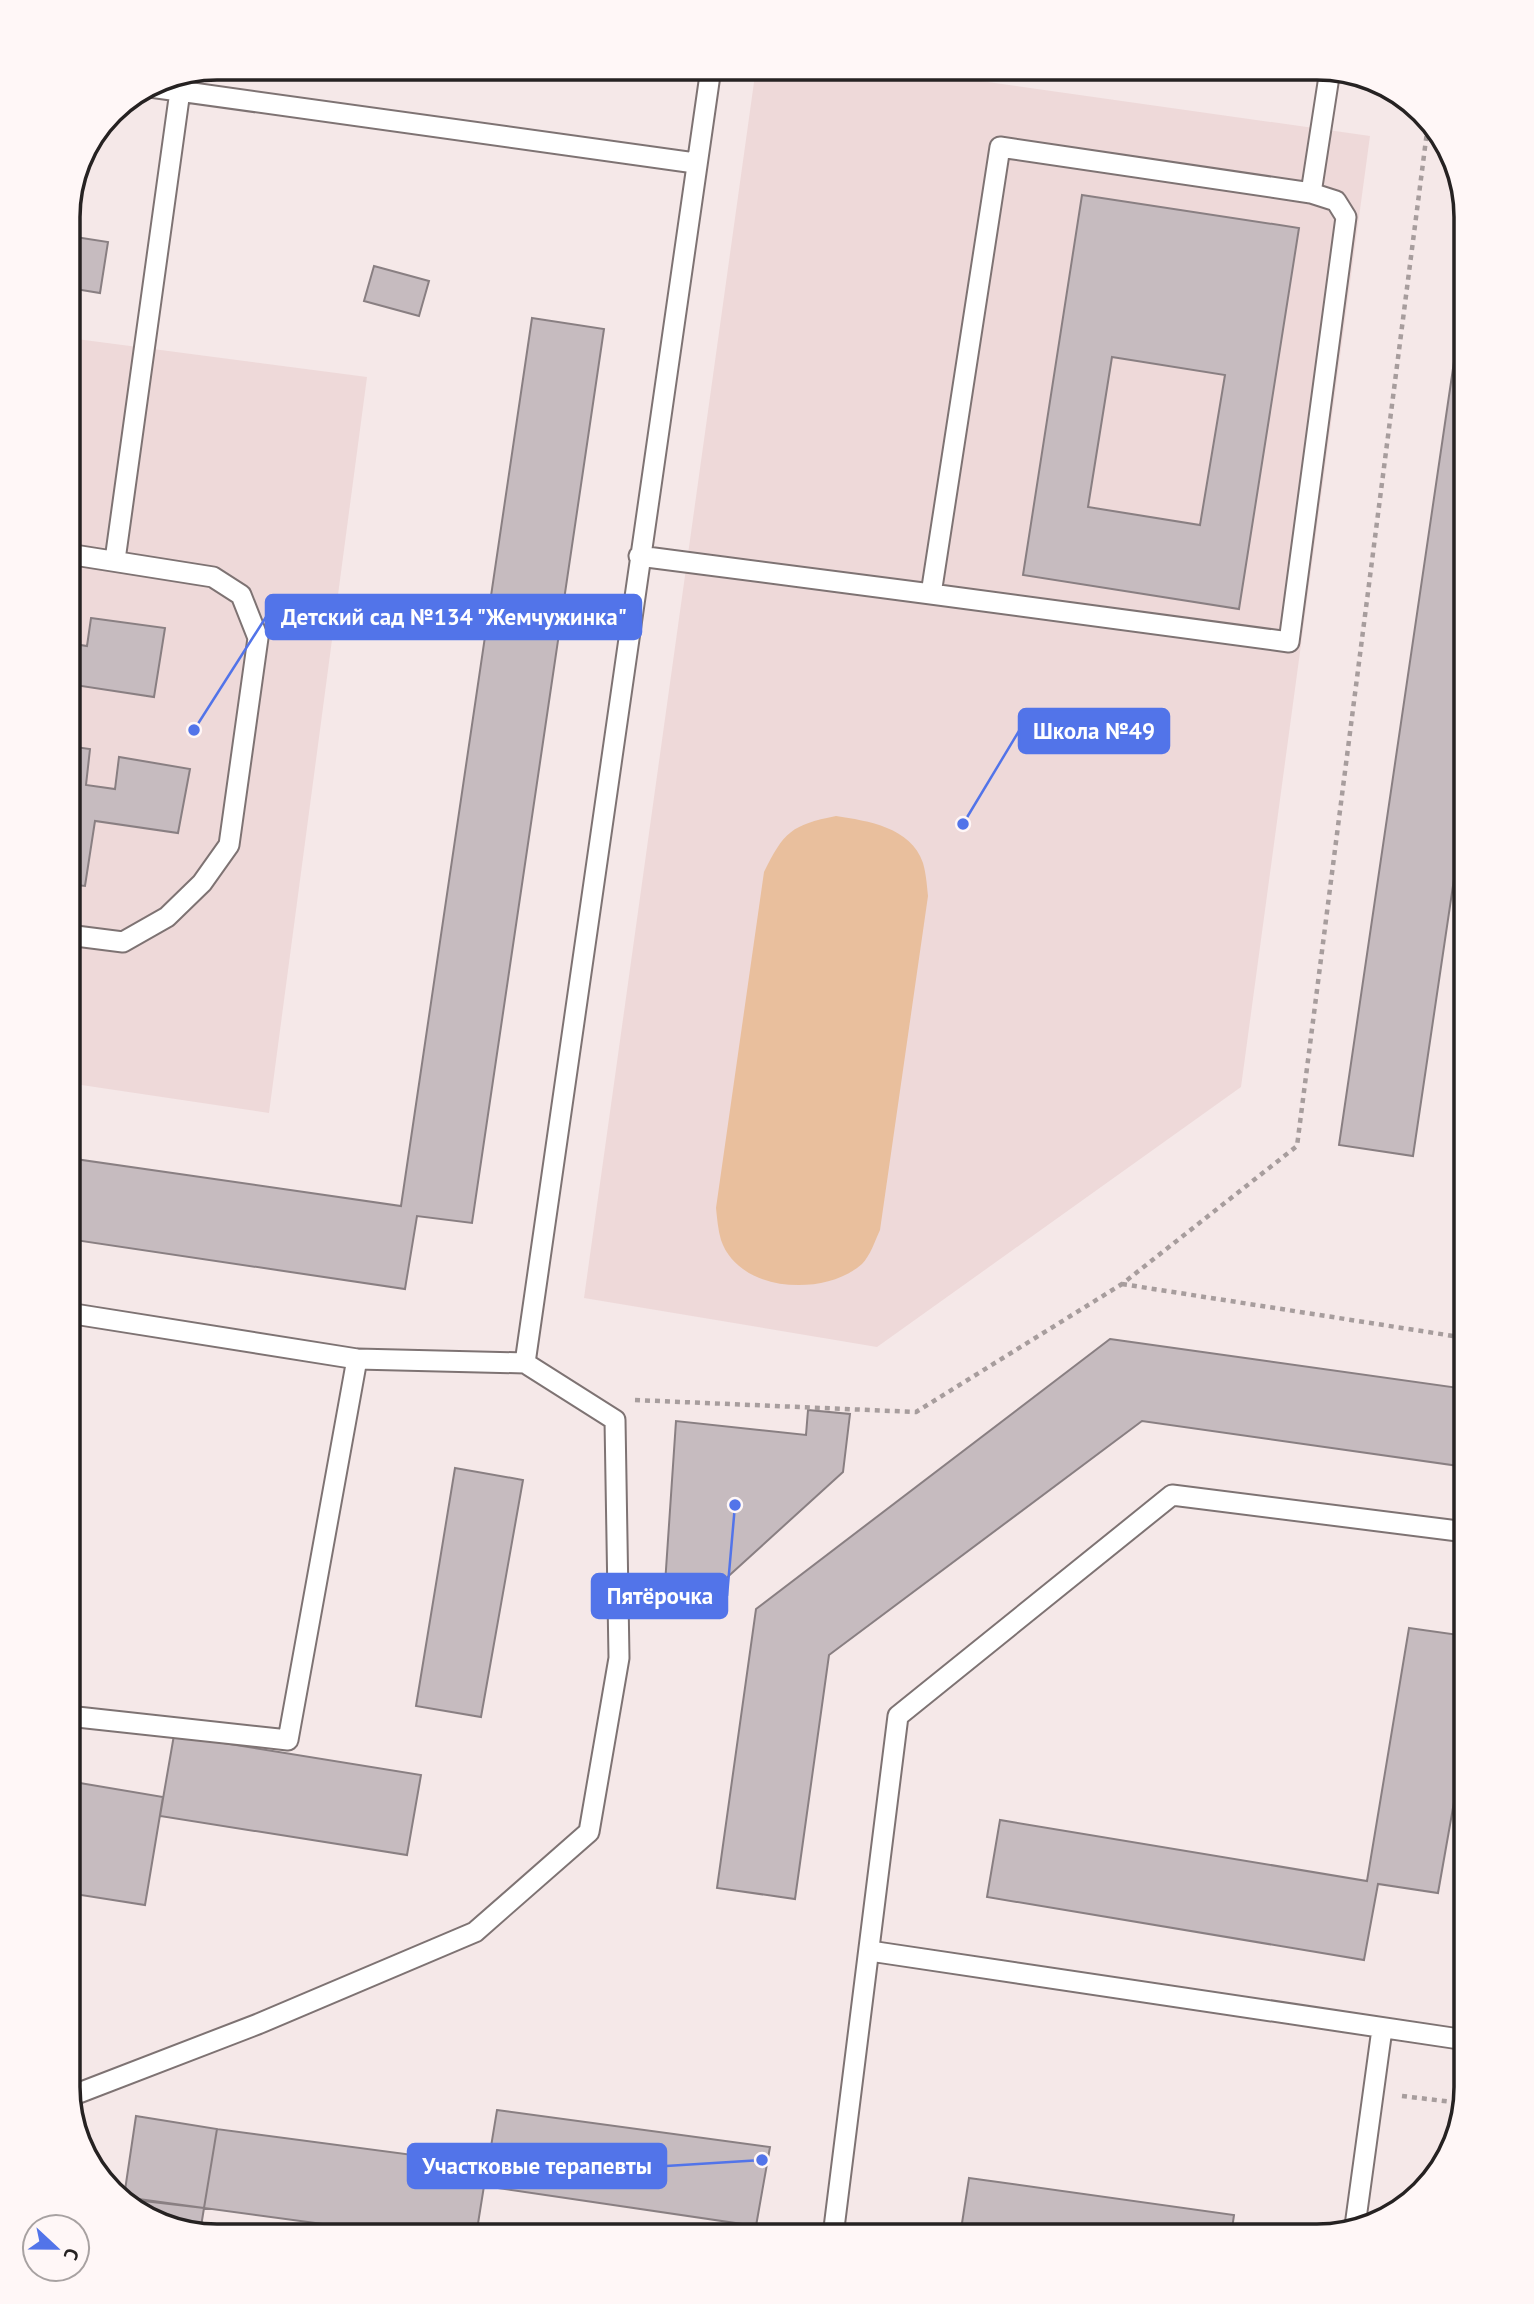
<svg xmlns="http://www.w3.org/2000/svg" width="1534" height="2304" font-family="'PT Sans',sans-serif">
	<rect width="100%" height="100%" fill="#f5e8e8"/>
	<path fill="#eed9d9" d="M756 68H889L1370 136 1241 1087 877 1347 584 1298Z
		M69 338 367 377 269 1113 68 1083Z"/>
	<path fill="#e9bf9d" d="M836 816C868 821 911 827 923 863 926 873 927 886 928 896L880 1230C875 1241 870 1256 862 1264 825 1297 739 1293 721 1240 718 1230 717 1218 716 1208L764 872C784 832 791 825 836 816Z"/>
	<path fill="#c6bbbf" stroke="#897f82" stroke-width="2" fill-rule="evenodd" d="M617 68H661L660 75Z
		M1082 195 1299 228 1239 609 1023 575ZM1112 357 1225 375 1200 525 1088 507Z
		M69 236 108 242 100 293 69 288Z
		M374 266 429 281 419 316 364 301Z
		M1466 280V798L1413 1156 1339 1145Z
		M532 318 604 329 472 1223 417 1216 405 1289 68 1239V1158L401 1206Z
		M91 618 165 628 154 697 68 684V643L87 646Z
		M68 746 90 749 86 785 115 789 119 757 190 769 178 833 95 821 85 886 68 884Z
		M1110 1339 1466 1389V1467L1142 1421 829 1655 795 1899 717 1888 756 1609Z
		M808 1410 850 1414 843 1472 700 1602 664 1599 676 1421 806 1435Z
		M455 1468 523 1480 481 1717 416 1706Z
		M1409 1628 1466 1636V1734L1438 1893 1378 1884 1364 1960 987 1897 1000 1820 1367 1881Z
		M174 1735 421 1775 407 1855 160 1816Z
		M68 1781 163 1797 145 1905 68 1893Z
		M497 2110 770 2147 756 2226 484 2186 476 2236H412L204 2208 217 2129 488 2165Z
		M136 2116 217 2129 204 2208 124 2197Z
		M969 2178 1234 2215 1231 2236H960Z
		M126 2199 204 2208 200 2233 143 2216Z"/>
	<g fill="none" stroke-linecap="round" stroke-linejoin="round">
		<g stroke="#7e7373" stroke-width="23">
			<path id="service" d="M150 87 695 163
				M639 556 931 594 1000 147 1311 193 1330 70
				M115 560 180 91
				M931 594 1289 642 1346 217 1336 201 1311 193
				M68 935 123 942 167 917 202 883 229 845 258 638 241 595 213 577 68 554
				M68 1313 357 1359 525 1363 615 1420 619 1658 589 1832 475 1932 258 2024 71 2096
				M525 1363 711 68
				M68 1716 288 1740 357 1359
				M870 1951 1466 2040
				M1355 2226 1382 2029
				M833 2236 898 1716 1172 1495 1466 1532"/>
		</g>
		<path stroke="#a79d9d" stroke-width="4.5" stroke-dasharray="5 5" stroke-linecap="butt" d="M1122 1284 1466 1338
			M635 1400 916 1412 1122 1284 1297 1146 1428 124
			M1402 2096 1461 2103"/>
		<use href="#service" stroke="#fff" stroke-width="19"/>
	</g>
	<path d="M0 0H1534V2304H0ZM217 80H1317A137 137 0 0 1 1454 217V2087A137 137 0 0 1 1317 2224H217A137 137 0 0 1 80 2087V217A137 137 0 0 1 217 80Z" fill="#fff7f7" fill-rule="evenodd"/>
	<path fill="none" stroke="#262222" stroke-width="3.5" d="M217 80H1317A137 137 0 0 1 1454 217V2087A137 137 0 0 1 1317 2224H217A137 137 0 0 1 80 2087V217A137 137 0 0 1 217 80Z"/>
	<path fill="none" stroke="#5274e9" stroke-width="2.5" d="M194 730L266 617M963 824L1019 731M735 1505L727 1596M762 2160L666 2166"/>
	<g fill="#5274e9" stroke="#fff7f7" stroke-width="2.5">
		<circle cx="194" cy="730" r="7"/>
		<circle cx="963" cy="824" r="7"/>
		<circle cx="735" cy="1505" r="7"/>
		<circle cx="762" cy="2160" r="7"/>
	</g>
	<g fill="#5274e9" stroke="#5274e9" stroke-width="2.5">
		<rect x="266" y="595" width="375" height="44" rx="7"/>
		<rect x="1019" y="709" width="150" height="44" rx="7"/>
		<rect x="592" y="1574" width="135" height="44" rx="7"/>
		<rect x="408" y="2144" width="258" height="44" rx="7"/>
	</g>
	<g font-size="23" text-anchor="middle" font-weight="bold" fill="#fff">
		<text x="454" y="625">Детский сад №134 "Жемчужинка"</text>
		<text x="1094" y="739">Школа №49</text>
		<text x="660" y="1604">Пятёрочка</text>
		<text x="537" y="2174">Участковые терапевты</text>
	</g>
	<g transform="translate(56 2248) rotate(112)"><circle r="33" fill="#fff7f7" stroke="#a8a2a2" stroke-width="2"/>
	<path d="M0-5L12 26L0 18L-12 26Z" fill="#5274e9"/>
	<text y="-10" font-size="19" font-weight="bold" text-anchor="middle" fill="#262222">С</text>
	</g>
</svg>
